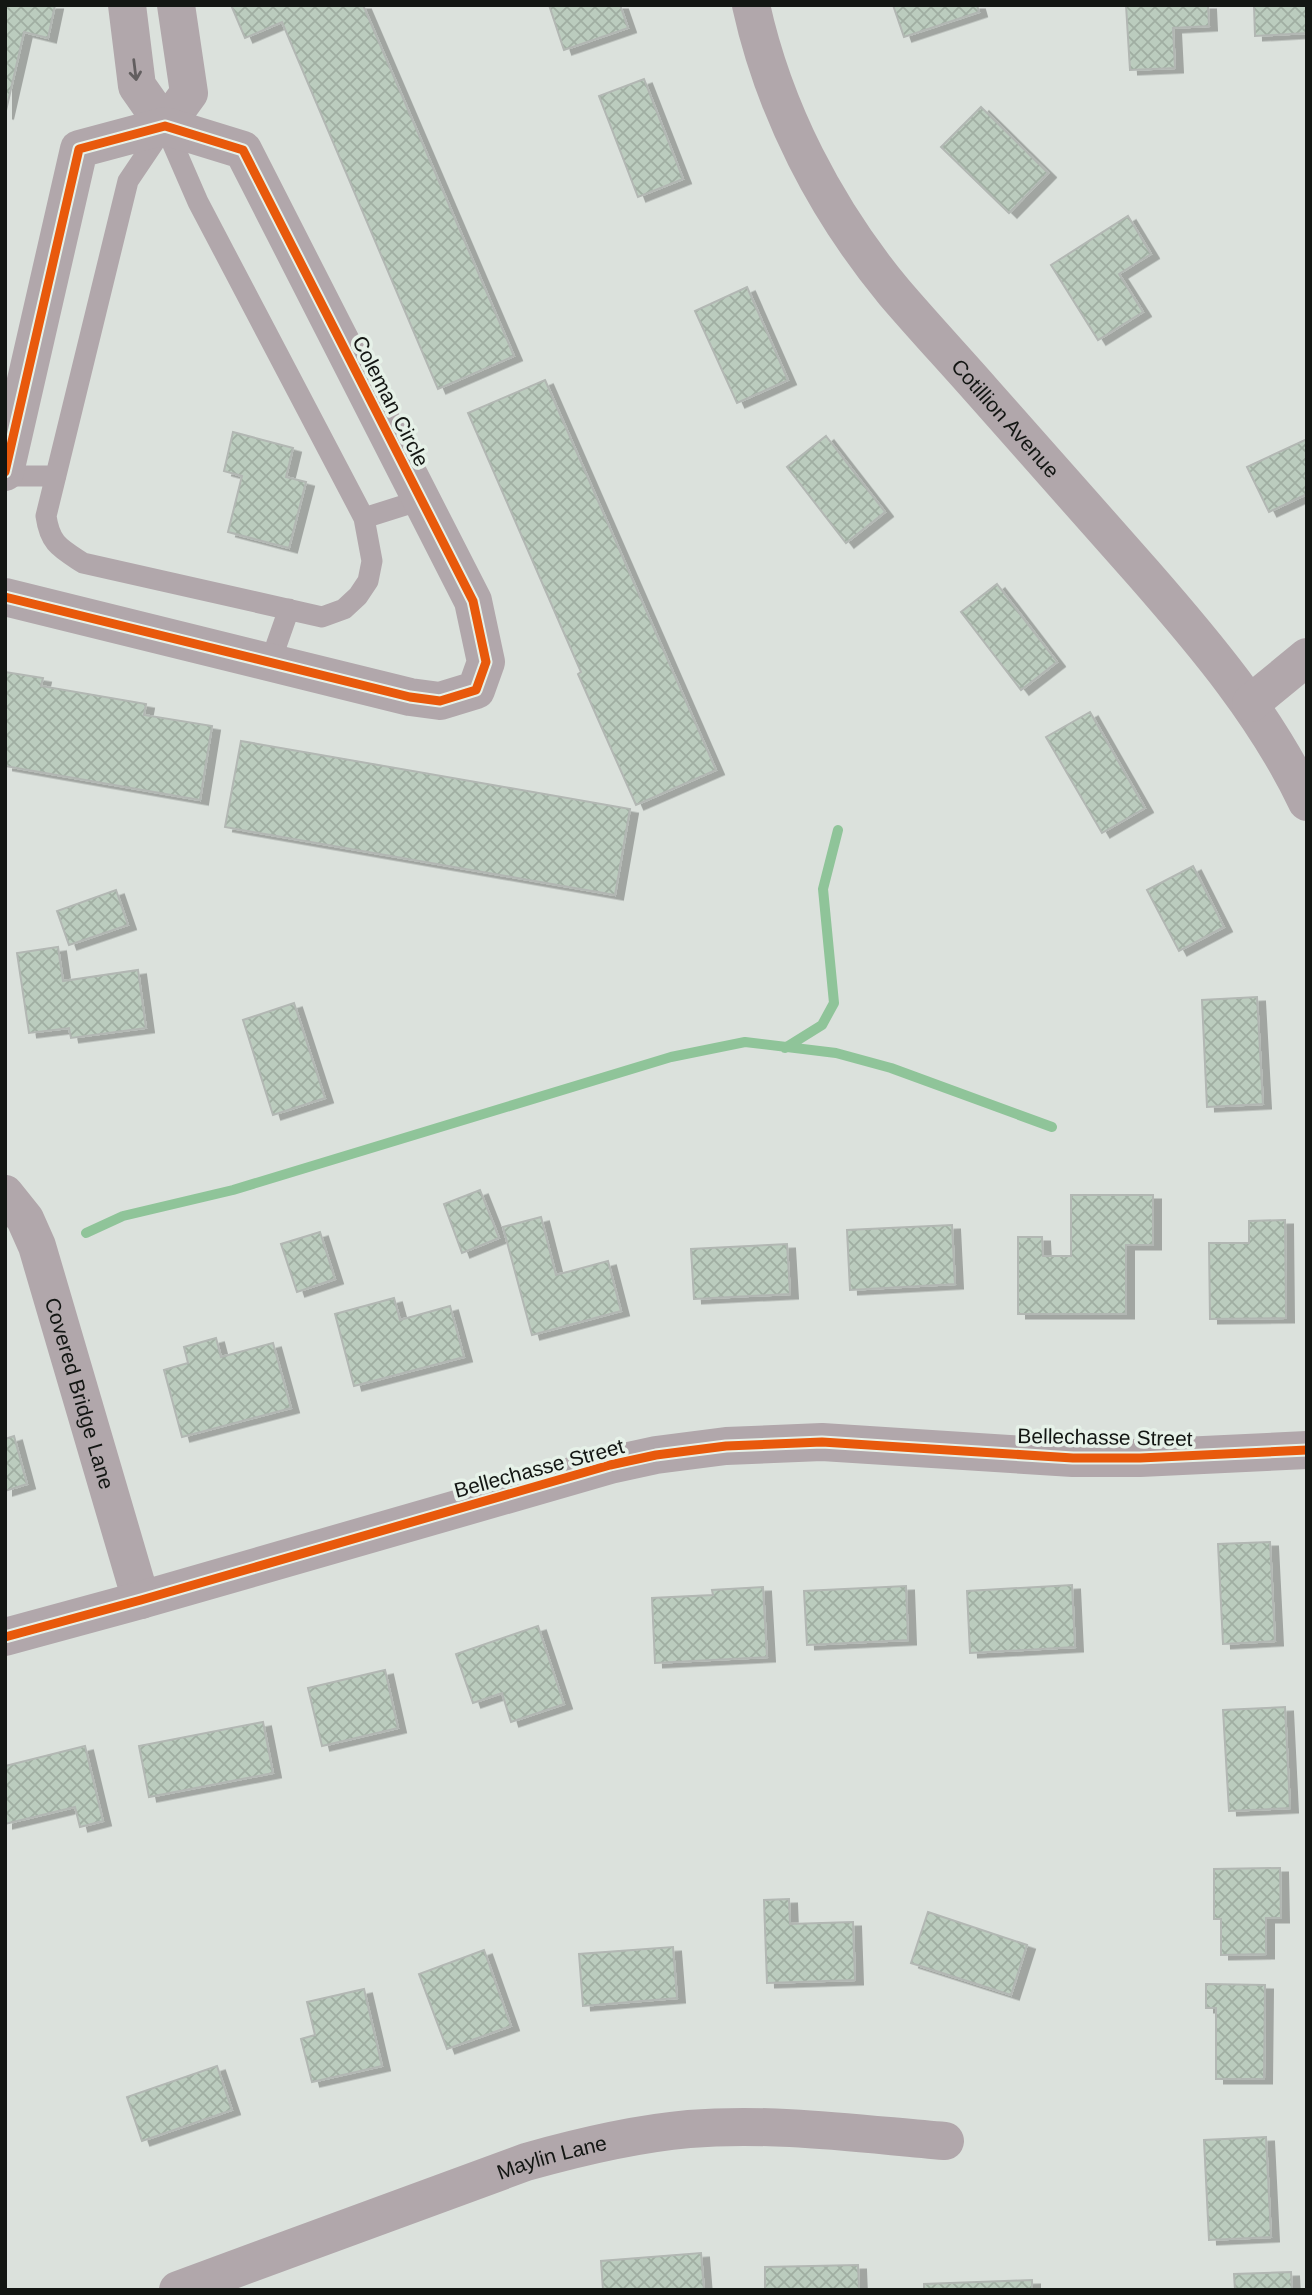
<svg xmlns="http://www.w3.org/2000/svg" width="1312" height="2295" font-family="Helvetica,sans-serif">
	<defs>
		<pattern id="building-cross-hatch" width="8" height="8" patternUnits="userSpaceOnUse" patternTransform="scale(1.75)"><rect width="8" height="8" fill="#bbccbe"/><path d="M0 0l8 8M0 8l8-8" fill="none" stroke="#a0aea2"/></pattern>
		<filter id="shadow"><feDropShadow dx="8" dy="4.5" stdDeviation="0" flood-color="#0004"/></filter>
	</defs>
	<rect width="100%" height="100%" fill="#dbe1dc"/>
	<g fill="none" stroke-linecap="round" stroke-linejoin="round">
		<path stroke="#8fc499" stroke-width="10" d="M785 1048 822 1025 834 1003 823 889 838 830
			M86 1233 123 1216 233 1190 671 1057 745 1042 836 1053 891 1068 1052 1127"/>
	</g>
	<path fill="url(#building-cross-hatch)" stroke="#b2b7b3" stroke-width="2" filter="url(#shadow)" d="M5 5H55L48 38 24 32 5 115Z
		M231 5H363L514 356 438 389 282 22 245 38Z
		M549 5H620L628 28 564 50Z
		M893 5H977L979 12 904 37Z
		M1126 5H1208L1209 26 1173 28 1175 68 1130 70Z
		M1254 5H1307V33L1255 36Z
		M644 79 683 179 638 197 599 96Z
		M981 107 1048 173 1009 213 941 147Z
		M1128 216 1151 254 1119 274 1143 312 1098 340 1051 265Z
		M747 287 788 380 737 403 695 311Z
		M545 380 716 770 636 805 578 674 581 672 468 413Z
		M233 432 293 448 286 477 306 482 289 548 228 532 242 476 224 471Z
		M826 436 885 512 846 543 787 467Z
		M1307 439V494L1269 512 1247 467Z
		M997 584 1057 662 1021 690 961 612Z
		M5 672 43 678 41 686 146 704 144 715 212 726 200 800 5 766Z
		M1090 712 1145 808 1102 833 1046 737Z
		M241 741 630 809 615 895 225 827Z
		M1193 866 1224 927 1179 951 1147 890Z
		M116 890 128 925 69 945 57 911Z
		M58 947 63 981 138 970 146 1028 71 1038 69 1028 29 1033 17 953Z
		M1257 997 1263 1104 1207 1107 1202 1000Z
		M294 1003 325 1098 273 1115 243 1020Z
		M480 1190 499 1238 462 1253 444 1204Z
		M1071 1195H1153V1245H1126V1314H1018V1237H1042L1043 1256H1071Z
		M541 1217 556 1275 608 1261 621 1311 532 1335 503 1227Z
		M1285 1220 1286 1318 1210 1319 1209 1243H1249V1221Z
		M952 1225 955 1284 850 1290 847 1230Z
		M320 1232 335 1279 297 1292 281 1244Z
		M787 1244 790 1294 694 1299 691 1249Z
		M394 1298 400 1320 450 1306 464 1357 354 1386 335 1314Z
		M216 1338 221 1357 273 1343 291 1408 182 1437 164 1370 188 1363 184 1347Z
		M14 1436 27 1484 5 1491V1439Z
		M1270 1542 1275 1641 1223 1644 1218 1544Z
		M1072 1585 1075 1647 970 1653 967 1591Z
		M906 1586 908 1640 807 1645 804 1591Z
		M763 1587 767 1657 655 1663 652 1598 713 1595 712 1590Z
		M538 1626 564 1704 511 1722 502 1693 473 1703 456 1654Z
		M385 1670 398 1728 322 1746 308 1688Z
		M1285 1707 1290 1808 1229 1811 1223 1710Z
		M263 1722 273 1773 149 1797 139 1746Z
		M85 1746 103 1821 80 1827 75 1807 5 1824V1766Z
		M1280 1868 1281 1918H1266V1954L1221 1955V1919H1214V1869Z
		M789 1899 790 1924 853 1922 855 1980 767 1983 764 1900Z
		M928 1912 1027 1945 1011 1995 911 1963Z
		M673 1947 677 1998 583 2006 579 1954Z
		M484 1950 511 2026 447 2049 419 1974Z
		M1206 1984 1265 1985 1264 2079H1216V2008H1206Z
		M364 1989 382 2066 312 2082 301 2039 315 2035 307 2002Z
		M217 2066 232 2110 142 2141 127 2097Z
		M1266 2137 1271 2237 1209 2240 1204 2140Z
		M701 2253 704 2290H603L601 2261Z
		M858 2265 859 2290H765V2267Z
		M1291 2272 1292 2290H1235L1234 2274Z
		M1032 2280V2290H924V2284Z"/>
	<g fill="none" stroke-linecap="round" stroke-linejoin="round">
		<path stroke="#b1a7ab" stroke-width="21" d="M165 126 198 202 364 518 372 561 368 581 358 596 344 609 322 617 83 563C60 548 50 544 46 516L128 181Z
			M5 476H56
			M364 518 421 500
			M270 663 289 609"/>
		<g stroke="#b1a7ab" stroke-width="38">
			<path d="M127 5 137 86 165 126 189 93 176 5"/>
			<path id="s1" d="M751 5C774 110 826 210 894 292 923 326 953 358 982 391 1036 452 1090 513 1144 574 1206 645 1266 716 1307 802"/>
			<path d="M5 472 79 149 165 126 243 150 473 601 486 662 476 690 440 701 410 697 5 597"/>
			<path d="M1251 703 1307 657"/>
			<path id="s2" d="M5 1194 25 1219 37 1246 141 1600"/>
			<path d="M5 1637 141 1600 610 1465 656 1455 726 1446 822 1442 1073 1458H1140L1307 1450"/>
			<path id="s3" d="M178 2290 526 2162C579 2147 633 2134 689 2129 774 2122 860 2134 945 2141"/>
		</g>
		<g stroke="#e6f1e8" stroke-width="13">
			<path id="cycleway" d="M5 472 79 149 165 126 243 150 473 601 486 662 476 690 440 701 410 697 5 597
				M5 1637 141 1600 610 1465 656 1455 726 1446 822 1442 1073 1458H1140L1307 1450"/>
		</g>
		<use href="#cycleway" stroke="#e8590c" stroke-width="9"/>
	</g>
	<defs><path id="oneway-shaft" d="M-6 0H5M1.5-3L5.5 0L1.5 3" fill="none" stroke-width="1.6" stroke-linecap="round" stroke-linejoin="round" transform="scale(1.75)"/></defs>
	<use stroke="#625e5f" href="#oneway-shaft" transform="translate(135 70) rotate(83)"/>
	<g text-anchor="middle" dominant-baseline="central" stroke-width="7" stroke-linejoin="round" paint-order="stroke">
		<g font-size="21" fill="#131613" stroke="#e6f1e8">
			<text transform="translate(391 401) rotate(63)">Coleman Circle</text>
			<text stroke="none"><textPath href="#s1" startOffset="492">Cotillion Avenue</textPath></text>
			<text stroke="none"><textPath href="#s2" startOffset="215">Covered Bridge Lane</textPath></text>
			<text transform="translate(1105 1437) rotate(1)">Bellechasse Street</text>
			<text transform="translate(539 1468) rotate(-15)">Bellechasse Street</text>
			<text stroke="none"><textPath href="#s3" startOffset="397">Maylin Lane</textPath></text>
		</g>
	</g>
	<rect width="1312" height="2295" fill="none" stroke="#131613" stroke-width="14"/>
</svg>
